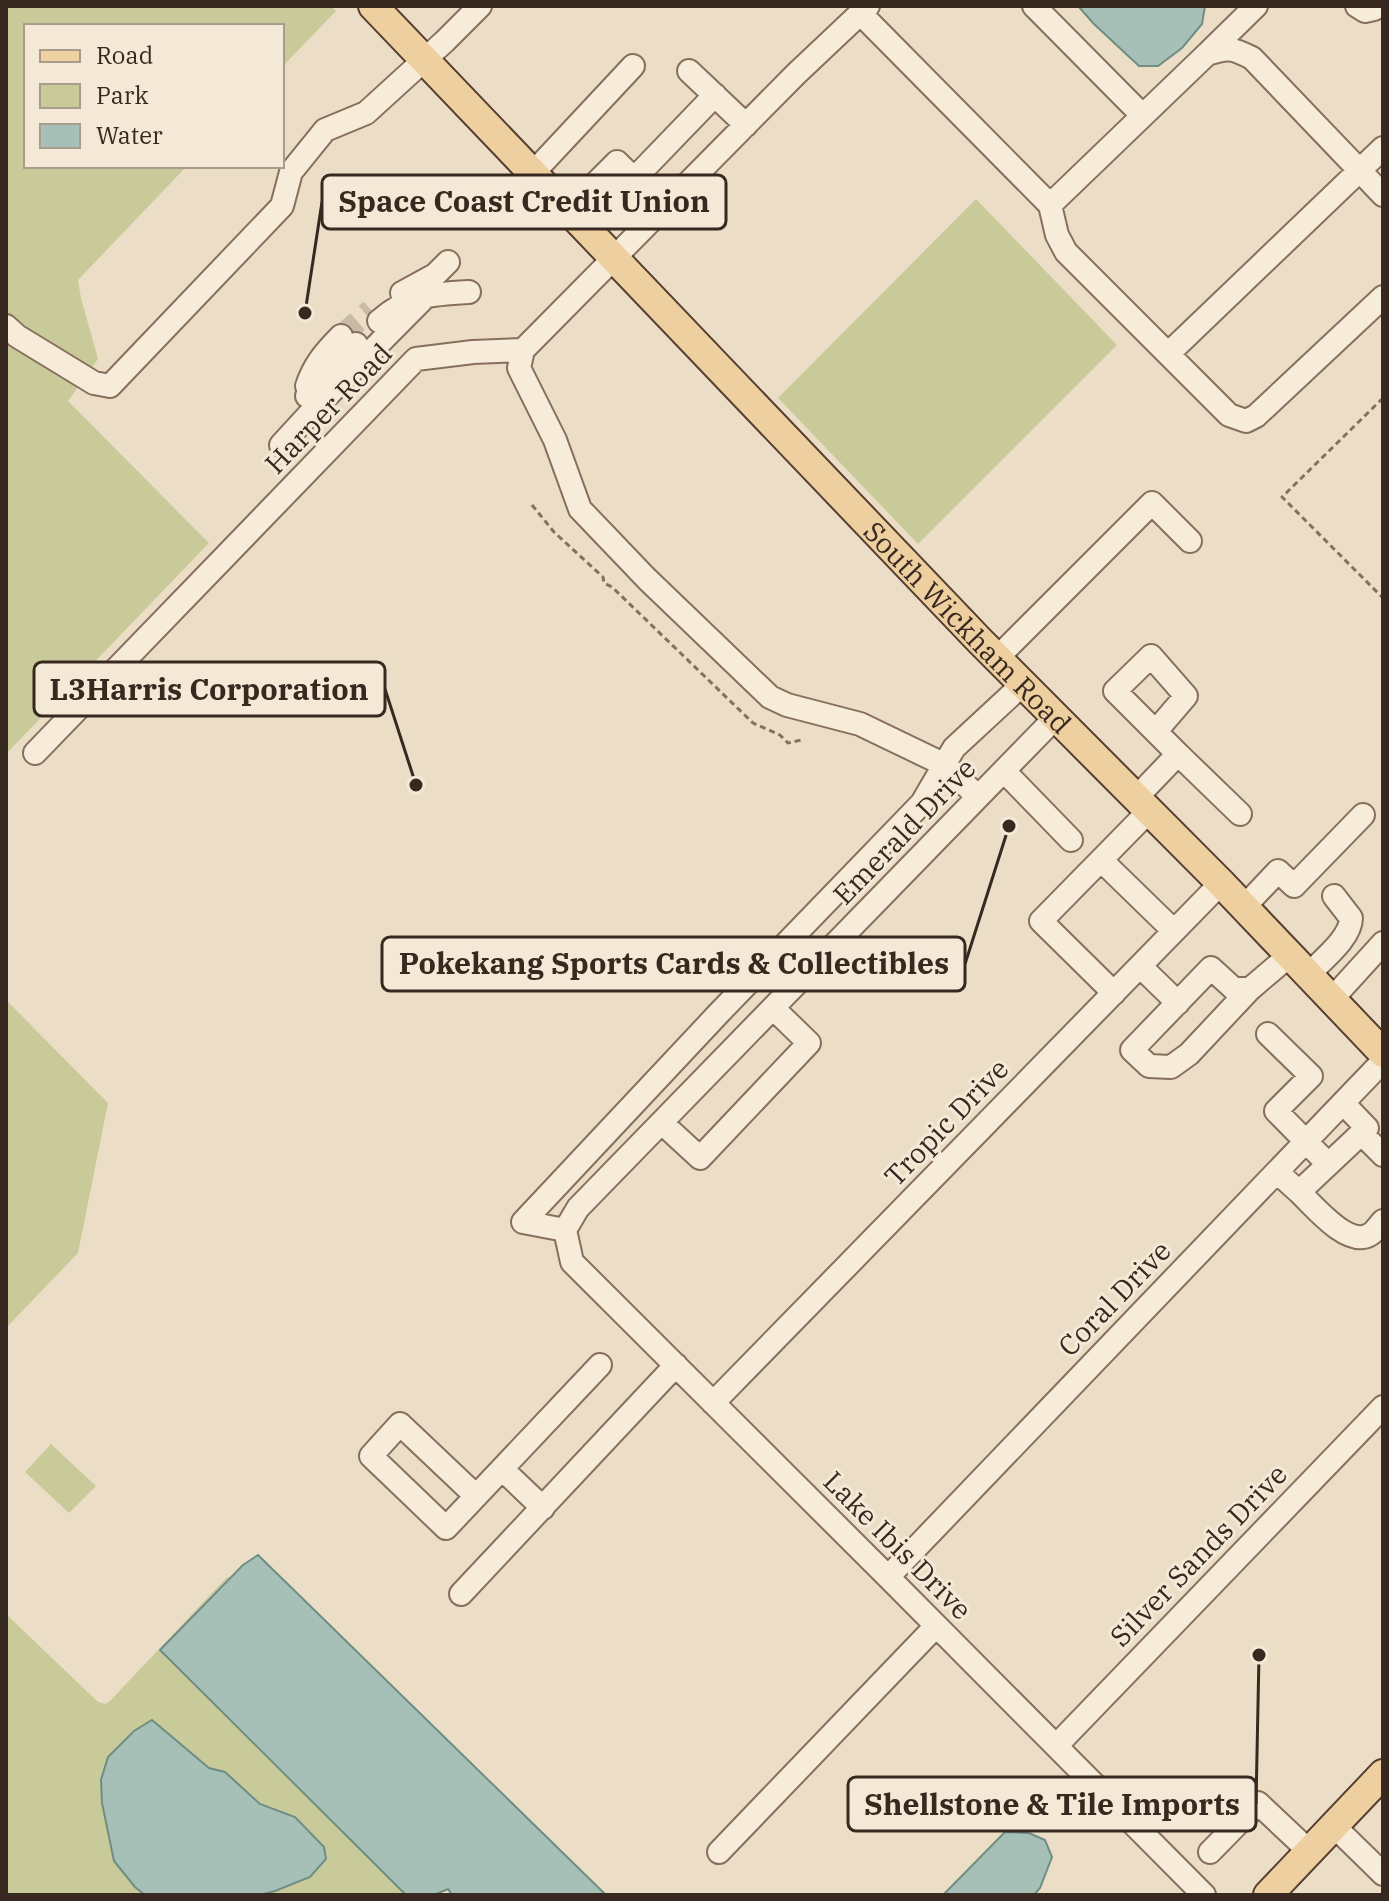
<svg xmlns="http://www.w3.org/2000/svg" width="1389" height="1901" font-family="'IBM Plex Serif',serif">
	<rect width="100%" height="100%" fill="#ecdec6"/>
	<path fill="#c9ca9a" d="M6 6H331L336 11 282 67V26H26V166H187L78 280 81 298 98 359 68 401 209 543 6 754Z
		M976 199 1117 345 918 544 778 398Z
		M6 997 8 1002 108 1103 78 1253 6 1328Z
		M51 1444 96 1486 69 1513 25 1472Z
		M227 1577 230 1578 160 1651 406 1895H260L275 1891 310 1877 273 1807 260 1804 225 1772 209 1768 152 1720 135 1887 145 1895H6V1614L98 1702 105 1704 109 1702Z"/>
	<path fill="#a7c0b7" stroke="#6e8e84" stroke-width="2" d="M1078 6H1205L1202 24 1182 48 1158 66H1139L1094 24Z
		M258 1555 606 1895H452L448 1889 434 1895 405 1894 160 1650 243 1565Z
		M152 1720 209 1768 225 1772 260 1804 295 1817 324 1847 326 1859 310 1877 275 1891 260 1895H145L135 1887 114 1861 102 1803 101 1780 108 1757 134 1731Z
		M1005 1832 1029 1833 1045 1840 1052 1857 1040 1888 1034 1895H943Z"/>
	<g fill="none" stroke-linecap="round" stroke-linejoin="round">
		<path stroke="#c8baa5" stroke-width="22" stroke-dasharray="22 11" stroke-linecap="butt" d="M341 336 371 310"/>
		<g stroke="#876f5d" stroke-width="26">
			<path id="minor" d="M1034 6 1142 115
				M1357 6 1365 11 1374 9 1378 6
				M860 13 1050 205 1057 235 1066 252 1229 415 1246 421 1256 416 1383 297
				M1208 53 1256 6
				M689 71 746 125
				M533 173 633 66
				M634 179 715 95
				M1050 205 1207 54C1229 47 1232 48 1252 58L1383 195
				M569 210 617 162 664 208
				M402 293 435 275 448 262
				M379 321C409 295 431 294 469 292
				M6 326 17 336 94 383 110 386 282 206 291 172 325 130 366 113 445 41 480 6
				M523 350 519 368 555 440 580 509 647 579 770 697 787 705 860 724 945 765 978 797
				M1168 354 1383 148
				M307 386C314 365 325 352 341 336
				M307 396 356 344
				M281 445 315 408 427 295
				M997 658 1152 503 1190 541
				M35 753 416 359 473 352 523 350 796 74 868 6
				M1178 754 1240 814
				M1004 771 1071 840
				M1136 798 1178 754 1115 691 1151 656 1186 696 1156 731
				M1101 860 1174 931
				M1244 907 1278 871 1294 886 1363 815
				M1140 966 1178 1003
				M1308 975C1322 960 1351 938 1351 918L1334 896
				M1250 989 1189 1054 1171 1067 1149 1066 1132 1050 1211 968 1234 989H1250L1290 955
				M1114 993 1041 921 1149 811
				M1332 999 1383 943
				M1268 1034 1311 1076 1276 1111 1328 1164
				M662 1123 700 1158 809 1043 773 1008
				M1361 1133 1383 1155
				M1277 1172 1299 1192 1367 1128 1343 1103
				M1299 1192C1314 1206 1347 1247 1369 1235 1374 1233 1379 1225 1383 1221
				M565 1230 572 1262 888 1577 1204 1895
				M565 1230 523 1222 719 1013 922 803 954 748 1023 684
				M565 1230 578 1208 1056 717
				M713 1403 1221 883
				M502 1469 543 1508
				M476 1496 400 1424 371 1456 446 1528 600 1365
				M888 1577 1383 1061
				M461 1594 676 1365
				M1056 1746 1383 1407
				M1335 1827 1383 1874
				M719 1852 936 1626
				M1210 1852 1258 1803 1310 1852"/>
		</g>
		<g stroke="#553e30" stroke-width="32">
			<g id="major">
				<path id="s1" d="M373 6 980 641 1221 883 1383 1053"/>
				<path d="M1268 1895 1383 1774"/>
			</g>
		</g>
		<path stroke="#876f5d" stroke-width="3" stroke-dasharray="6 4" stroke-linecap="butt" d="M1383 398 1282 497 1383 598
			M532 505 554 532 603 577 604 583 612 587 753 723 780 735 788 743 801 740"/>
		<use href="#minor" stroke="#f7ecd9" stroke-width="22"/>
		<use href="#major" stroke="#eecfa0" stroke-width="28"/>
	</g>
	<g text-anchor="middle" dominant-baseline="central" stroke-width="6" stroke-linejoin="round" paint-order="stroke">
		<g font-size="28" fill="#382920" stroke="#f4e9d6">
			<text transform="translate(328 408) rotate(-46)">Harper Road</text>
			<text stroke="none"><textPath href="#s1" startOffset="860">South Wickham Road</textPath></text>
			<text transform="translate(904 831) rotate(-46)">Emerald Drive</text>
			<text transform="translate(946 1122) rotate(-46)">Tropic Drive</text>
			<text transform="translate(1114 1298) rotate(-46)">Coral Drive</text>
			<text transform="translate(898 1545) rotate(45)">Lake Ibis Drive</text>
			<text transform="translate(1198 1555) rotate(-46)">Silver Sands Drive</text>
		</g>
	</g>
	<path fill="none" stroke="#382920" stroke-width="3" d="M305 313L322 202M416 785L385 689M1009 826L965 964M1259 1655L1256 1804"/>
	<g fill="#382920" stroke="#f4e9d6" stroke-width="3">
		<circle cx="305" cy="313" r="8"/>
		<circle cx="416" cy="785" r="8"/>
		<circle cx="1009" cy="826" r="8"/>
		<circle cx="1259" cy="1655" r="8"/>
	</g>
	<g fill="#f4e9d6" stroke="#382920" stroke-width="3">
		<rect x="322" y="175" width="404" height="54" rx="8"/>
		<rect x="34" y="662" width="351" height="54" rx="8"/>
		<rect x="382" y="937" width="583" height="54" rx="8"/>
		<rect x="848" y="1777" width="408" height="54" rx="8"/>
	</g>
	<g font-size="30" text-anchor="middle" font-weight="bold" fill="#382920">
		<text x="524" y="212">Space Coast Credit Union</text>
		<text x="209" y="700">L3Harris Corporation</text>
		<text x="674" y="974">Pokekang Sports Cards &amp; Collectibles</text>
		<text x="1052" y="1815">Shellstone &amp; Tile Imports</text>
	</g>
	<rect width="1389" height="1901" fill="none" stroke="#382920" stroke-width="16"/>
	<rect x="24" y="24" width="260" height="144" fill="#f4e9d6" stroke="#a99c8d" stroke-width="2"/>
	<rect x="40" y="50" width="40" height="12" fill="#eecfa0" stroke="#a99c8d" stroke-width="2"/>
	<text x="96" y="64" font-size="24" fill="#382920">Road</text>
	<rect x="40" y="84" width="40" height="24" fill="#c9ca9a" stroke="#a99c8d" stroke-width="2"/>
	<text x="96" y="104" font-size="24" fill="#382920">Park</text>
	<rect x="40" y="124" width="40" height="24" fill="#a7c0b7" stroke="#a99c8d" stroke-width="2"/>
	<text x="96" y="144" font-size="24" fill="#382920">Water</text>
</svg>
